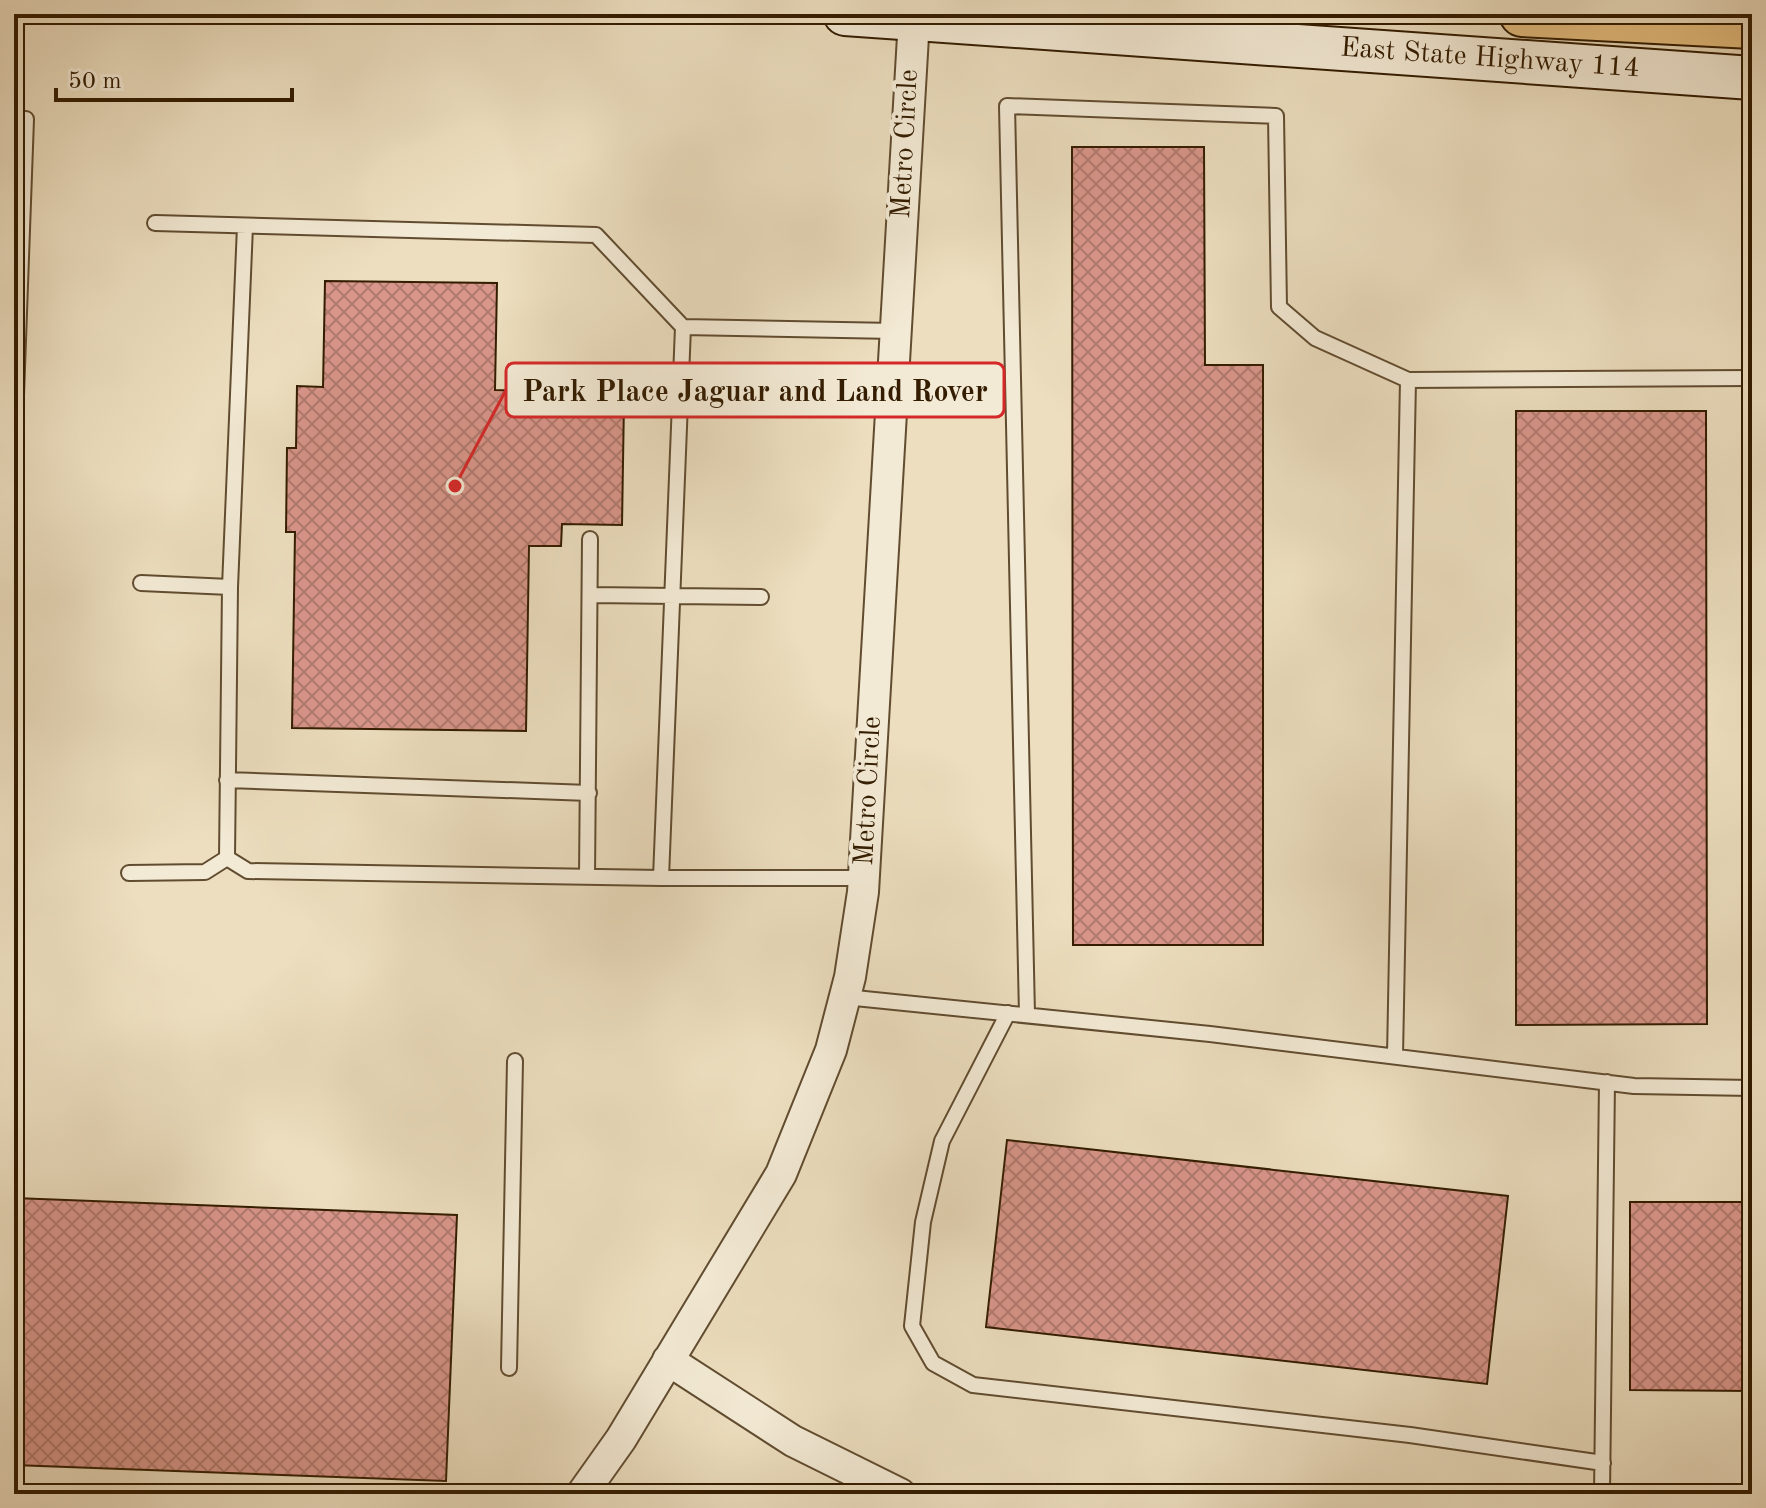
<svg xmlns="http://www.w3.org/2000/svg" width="1766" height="1508" font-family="'Old Standard TT',serif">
	<defs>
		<pattern id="building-cross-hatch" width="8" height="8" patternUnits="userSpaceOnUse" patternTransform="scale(2)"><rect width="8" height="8" fill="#d9968b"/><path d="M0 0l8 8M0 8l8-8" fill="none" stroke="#b17a6f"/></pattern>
	</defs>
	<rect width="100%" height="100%" fill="#ecdebf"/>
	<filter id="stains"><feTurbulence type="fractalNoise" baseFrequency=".0025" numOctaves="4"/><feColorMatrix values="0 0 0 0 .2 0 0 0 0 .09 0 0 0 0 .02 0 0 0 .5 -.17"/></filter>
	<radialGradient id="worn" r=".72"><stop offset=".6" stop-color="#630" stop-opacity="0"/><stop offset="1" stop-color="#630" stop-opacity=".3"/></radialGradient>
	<path fill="url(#building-cross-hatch)" stroke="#331c00" stroke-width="2" d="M1072 147H1204L1205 365H1263V945H1073Z
		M325 281 497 283 495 390 560 391V400L624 401 622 525 562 524 561 546H529L526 731 292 728 295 532H286L287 448H296L297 386 323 387Z
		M1516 411H1706L1707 1024 1516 1025Z
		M1007 1140 1508 1196 1487 1384 986 1327Z
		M14 1198 457 1215 446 1481 14 1465Z
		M1630 1202H1752V1391L1630 1390Z"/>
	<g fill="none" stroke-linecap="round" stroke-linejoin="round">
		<g stroke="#614c30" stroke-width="18">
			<path id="service" d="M14 119H26L14 451
				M155 223 596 235 683 327 895 331
				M245 226 230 587 227 858 248 871 661 878
				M683 327 661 878H864
				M141 583 230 587
				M591 595 761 597
				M227 780 589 793
				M129 873 205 872 227 858
				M587 876 590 539
				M845 997 1210 1034 1634 1086 1752 1088
				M1008 1013 942 1141 923 1222 912 1326 933 1363 973 1385 1410 1435 1603 1463
				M1027 1015 1007 106 1276 116 1279 307 1315 338 1408 380
				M1395 1056 1408 380 1752 378
				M509 1368 515 1061
				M1602 1494 1607 1082"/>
		</g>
		<g stroke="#614c30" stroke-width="34">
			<path id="minor" d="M668 1360 793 1441 900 1494
				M582 1494 621 1439 781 1174 831 1050 850 977 863 892 914 19"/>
		</g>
		<g stroke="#331c00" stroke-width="46">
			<path id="secondary" d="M845 14 1752 78"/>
		</g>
		<g stroke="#331c00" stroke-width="48">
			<path id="motorway" d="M1522 14 1752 26"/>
		</g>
		<use href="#service" stroke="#f3ead5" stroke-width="14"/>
		<use href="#minor" stroke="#f3ead5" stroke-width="30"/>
		<use href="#secondary" stroke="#f3ead5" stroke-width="42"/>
		<use href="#motorway" stroke="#e6bf80" stroke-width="44"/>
	</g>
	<g text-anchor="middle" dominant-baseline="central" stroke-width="8" stroke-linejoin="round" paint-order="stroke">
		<g font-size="28" fill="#331c00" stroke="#f3ead5">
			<text transform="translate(1490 59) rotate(4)">East State Highway 114</text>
			<text transform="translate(906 144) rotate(-87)">Metro Circle</text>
			<text transform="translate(869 791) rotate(-87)">Metro Circle</text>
		</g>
	</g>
	<path fill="none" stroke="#d62828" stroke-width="3" d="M455 486L506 390"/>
	<circle fill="#d62828" stroke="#f3ead5" stroke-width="3" cx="455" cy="486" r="8"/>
	<rect fill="#f3ead5" stroke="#d62828" stroke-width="3" x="506" y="363" width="498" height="54" rx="8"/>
	<g font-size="30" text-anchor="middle" font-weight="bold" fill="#331c00">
		<text x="755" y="401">Park Place Jaguar and Land Rover</text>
	</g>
	<rect width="1766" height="1508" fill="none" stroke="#ecdebf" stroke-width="48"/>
	<rect x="16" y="16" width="1734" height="1476" fill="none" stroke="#331c00" stroke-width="4"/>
	<rect x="24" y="24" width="1718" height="1460" fill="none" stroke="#331c00" stroke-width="2"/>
	<path d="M56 88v12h236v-12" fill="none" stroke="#331c00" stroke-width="4"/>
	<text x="68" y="88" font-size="24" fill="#331c00" stroke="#f3ead5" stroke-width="6" paint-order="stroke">50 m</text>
	<rect width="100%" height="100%" filter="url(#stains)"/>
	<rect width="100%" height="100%" fill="url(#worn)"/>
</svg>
